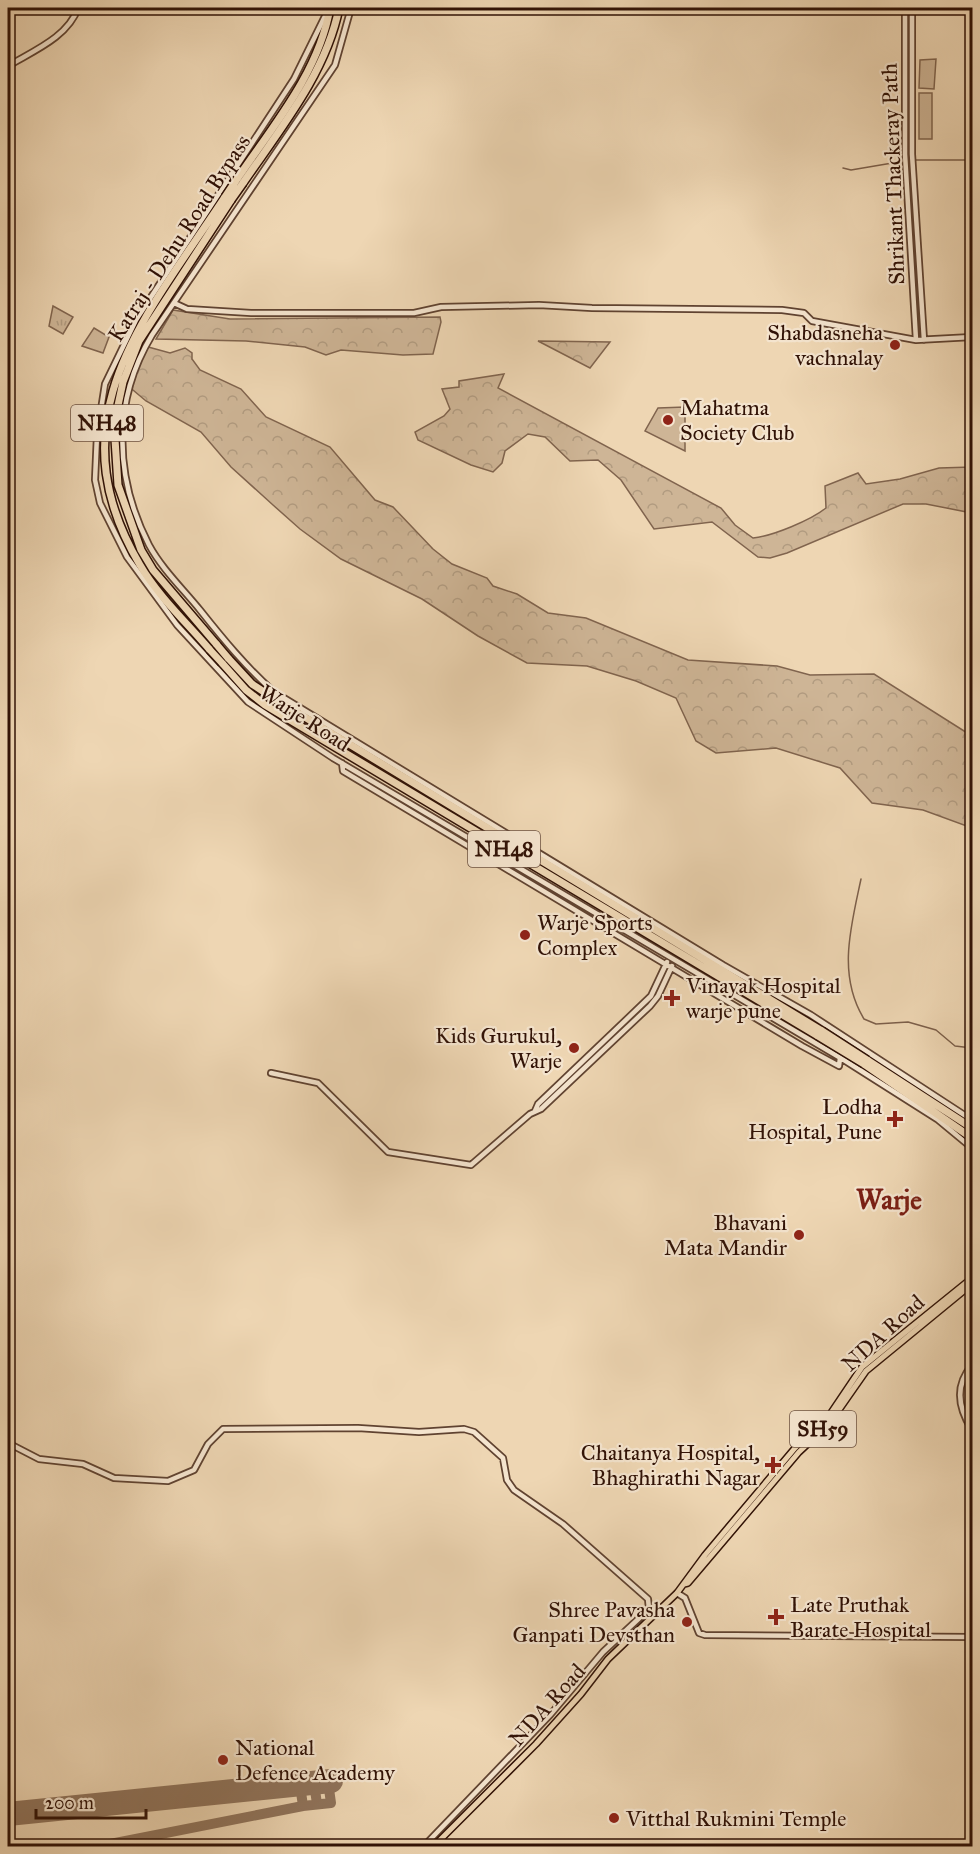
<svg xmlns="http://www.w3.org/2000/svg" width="980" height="1854" font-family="'IM FELL Great Primer',serif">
	<defs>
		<pattern id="grass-tufts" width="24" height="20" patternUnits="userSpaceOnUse" patternTransform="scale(1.5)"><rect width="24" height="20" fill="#ceb596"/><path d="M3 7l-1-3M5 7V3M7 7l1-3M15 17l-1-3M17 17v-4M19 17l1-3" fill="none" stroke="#b19b80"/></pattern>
		<pattern id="forest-crowns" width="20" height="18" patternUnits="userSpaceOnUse" patternTransform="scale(1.5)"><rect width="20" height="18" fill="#ceb596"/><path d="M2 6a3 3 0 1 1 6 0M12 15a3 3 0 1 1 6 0" fill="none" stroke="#b19b80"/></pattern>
	</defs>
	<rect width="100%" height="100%" fill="#eed6b3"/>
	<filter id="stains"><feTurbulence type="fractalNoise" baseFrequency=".00333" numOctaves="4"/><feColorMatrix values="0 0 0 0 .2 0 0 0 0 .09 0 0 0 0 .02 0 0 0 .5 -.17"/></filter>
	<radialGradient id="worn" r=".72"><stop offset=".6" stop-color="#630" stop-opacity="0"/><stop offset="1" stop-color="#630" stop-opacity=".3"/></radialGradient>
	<path fill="url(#grass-tufts)" stroke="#80644e" stroke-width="1.5" d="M53 306 73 317 63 334 49 326Z"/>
	<path fill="url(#forest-crowns)" stroke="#80644e" stroke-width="1.5" d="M173 310 230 319 440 317 441 322 433 354 403 355 341 350 326 355 305 347 246 341 156 339Z
		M538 341 610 342 590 368Z
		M141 345 170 353 185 348 192 353V359L200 370 241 389 266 417 330 447 375 500 393 507 433 549 452 564 487 578 493 586 517 594 548 613 586 618 688 660 777 666 810 675 874 674 972 736V828L923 810 872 803 840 768 776 748 716 753 696 741 676 698 636 681 587 666 527 663 478 636 422 599 341 559 300 529 273 505 231 467 201 432 146 401 127 385 130 367Z
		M504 374 498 388 721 508 735 525 753 538C773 536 811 520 826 508L825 486 858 473 866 484 900 479 939 468 972 467V513L926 504H903L787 553 770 558 758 557 712 522 654 529 621 480 598 460 570 461 545 437 528 434 505 451 502 463 493 472 471 465 418 440 415 432 444 416 450 409 442 389 459 387V381Z"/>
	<path fill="#ceb596" stroke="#80644e" stroke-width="1.5" d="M936 59 934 89 919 88 920 60Z
		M919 93H932V139H919Z
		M94 328 109 337 103 353 82 346Z
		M685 407V451L645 431 658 408Z"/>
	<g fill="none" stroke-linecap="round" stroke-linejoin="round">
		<path stroke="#7c5f4a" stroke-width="1.5" d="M915 160H972
			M843 168 851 170 910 160
			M861 879C851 926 837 975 864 1019L876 1024 908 1022 936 1030 955 1046 972 1048"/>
		<path stroke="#90745c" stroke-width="10" d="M314 1783 317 1804
			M300 1785 303 1806
			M100 1846 303 1806 331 1803 328 1782"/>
		<path stroke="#90745c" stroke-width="24" d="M8 1814 331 1781"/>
		<g stroke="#604331" stroke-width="8">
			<path id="minor" d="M329 8 294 79 136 320 105 384 97 435 95 480 100 503 127 557 177 625 248 702 333 758 844 1060 937 1119 972 1148
				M351 8 335 65 152 335C112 401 114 477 149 545 162 569 183 589 200 610 223 639 246 667 274 692L723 965 811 1015 972 1120
				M905 8V154L916 340
				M912 8V154L924 340
				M8 66C33 51 68 37 78 8
				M174 303 187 309 251 313H414L441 307 539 305 592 308 782 310 804 313 812 321 916 340 972 337
				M342 763 343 771 802 1046 839 1066 840 1058
				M271 1073 318 1083 388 1152 471 1165 530 1114 541 1109 650 1006 658 996 672 966
				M535 1111 538 1104 651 996 667 962
				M972 1365C954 1386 958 1408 972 1430
				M8 1443 39 1459 83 1464 114 1478 168 1481 194 1470 208 1444 223 1429 358 1428 419 1432 464 1429 474 1432 503 1458 507 1480 514 1490 563 1524 648 1599 649 1609 603 1652 550 1715 424 1846
				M677 1593 685 1598 699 1633 705 1635 972 1637"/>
		</g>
		<g stroke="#311206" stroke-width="8">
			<path id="major" d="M684 1584 688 1583 799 1452 829 1424 866 1371 972 1284
				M434 1846 536 1744 581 1694 608 1659 677 1593 705 1555 795 1448 831 1413 862 1367 972 1278"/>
		</g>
		<g stroke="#311206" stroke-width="10">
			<path id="highway" d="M237 179C273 126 319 72 330 8
				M243 183C280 129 326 73 339 8
				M217 645 153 570 141 550 118 485 114 424 123 382 139 341 231 200
				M210 650C187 623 158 596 140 565 52 417 146 317 225 197
				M228 658 252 684 270 696 822 1031
				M222 663 246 690 265 705 818 1036
				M867 1060 972 1128
				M864 1064 972 1138"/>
		</g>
		<use href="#minor" stroke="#f4e4ce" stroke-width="4.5"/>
		<use href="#major" stroke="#eed6b3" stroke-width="5"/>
		<use href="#highway" stroke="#eed6b3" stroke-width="7"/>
		<g stroke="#311206" stroke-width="10" stroke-linecap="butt">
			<path id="highway-bridge" d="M225 197 237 179
				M231 200 243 183
				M217 645 228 658
				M210 650 222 663
				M822 1031 867 1060
				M818 1036 864 1064"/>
		</g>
		<use href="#highway-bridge" stroke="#eed6b3" stroke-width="7"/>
	</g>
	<g fill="#8f2418" stroke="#f4e4ce" stroke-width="2">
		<circle cx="895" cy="345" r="6"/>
		<circle cx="668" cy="420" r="6"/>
		<circle cx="525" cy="935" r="6"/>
		<path d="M669 989h6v6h6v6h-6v6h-6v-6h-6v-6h6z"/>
		<circle cx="574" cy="1048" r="6"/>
		<path d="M892 1110h6v6h6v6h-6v6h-6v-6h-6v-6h6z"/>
		<circle cx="799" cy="1235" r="6"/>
		<path d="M770 1456h6v6h6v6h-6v6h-6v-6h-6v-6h6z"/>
		<path d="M773 1608h6v6h6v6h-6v6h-6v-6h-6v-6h6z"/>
		<circle cx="687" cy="1622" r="6"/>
		<circle cx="223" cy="1760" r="6"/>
		<circle cx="614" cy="1818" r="6"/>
	</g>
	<g text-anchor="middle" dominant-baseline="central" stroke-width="4.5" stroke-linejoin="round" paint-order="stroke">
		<g fill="#f4e4ce" stroke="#6c5142" stroke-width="1.5">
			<rect x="71" y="405" width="72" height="36" rx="4.5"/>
			<rect x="468" y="831" width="72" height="36" rx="4.5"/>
			<rect x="790" y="1411" width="66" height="36" rx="4.5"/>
		</g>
		<g font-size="21" font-weight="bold" fill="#311206">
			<text x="107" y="423">NH48</text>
			<text x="504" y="849">NH48</text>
			<text x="823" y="1429">SH59</text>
		</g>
		<g font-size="22" fill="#311206" stroke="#f4e4ce">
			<text transform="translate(893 174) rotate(-92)">Shrikant Thackeray Path</text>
			<text transform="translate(179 238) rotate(-57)">Katraj - Dehu Road Bypass</text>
			<text transform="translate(305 718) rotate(33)">Warje Road</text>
			<text transform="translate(883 1333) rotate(-42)">NDA Road</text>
			<text transform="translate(547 1705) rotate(-48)">NDA Road</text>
		</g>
		<g font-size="22" fill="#311206" stroke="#f4e4ce" text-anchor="end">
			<text x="883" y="332">Shabdasneha<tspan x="883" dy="25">vachnalay</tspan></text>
			<text x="680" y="407" text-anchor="start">Mahatma<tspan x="680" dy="25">Society Club</tspan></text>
			<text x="537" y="922" text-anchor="start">Warje Sports<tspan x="537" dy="25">Complex</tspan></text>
			<text x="686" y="985" text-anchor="start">Vinayak Hospital<tspan x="686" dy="25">warje pune</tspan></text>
			<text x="562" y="1035">Kids Gurukul,<tspan x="562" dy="25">Warje</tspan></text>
			<text x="882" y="1106">Lodha<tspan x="882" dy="25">Hospital, Pune</tspan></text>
			<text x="787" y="1222">Bhavani<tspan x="787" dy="25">Mata Mandir</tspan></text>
			<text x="760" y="1452">Chaitanya Hospital,<tspan x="760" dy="25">Bhaghirathi Nagar</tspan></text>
			<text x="790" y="1604" text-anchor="start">Late Pruthak<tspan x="790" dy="25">Barate Hospital</tspan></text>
			<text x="675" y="1609">Shree Pavasha<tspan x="675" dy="25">Ganpati Devsthan</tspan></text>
			<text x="235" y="1747" text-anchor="start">National<tspan x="235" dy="25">Defence Academy</tspan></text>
			<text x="626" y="1818" text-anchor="start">Vitthal Rukmini Temple</text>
		</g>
		<g font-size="28" font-weight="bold" fill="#7a1f14" stroke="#f4e4ce">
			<text x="889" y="1199">Warje</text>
		</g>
	</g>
	<rect width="980" height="1854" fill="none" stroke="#eed6b3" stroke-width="30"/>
	<rect x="9" y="9" width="962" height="1836" fill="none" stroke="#311206" stroke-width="3"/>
	<rect x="15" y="15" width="950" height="1824" fill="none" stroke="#311206" stroke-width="1.5"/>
	<path d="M36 1809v9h110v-9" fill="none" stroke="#311206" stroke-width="3"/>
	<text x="45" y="1809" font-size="18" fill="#311206" stroke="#f4e4ce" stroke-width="4.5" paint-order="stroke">200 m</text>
	<rect width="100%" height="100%" filter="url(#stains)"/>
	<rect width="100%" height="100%" fill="url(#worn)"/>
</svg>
